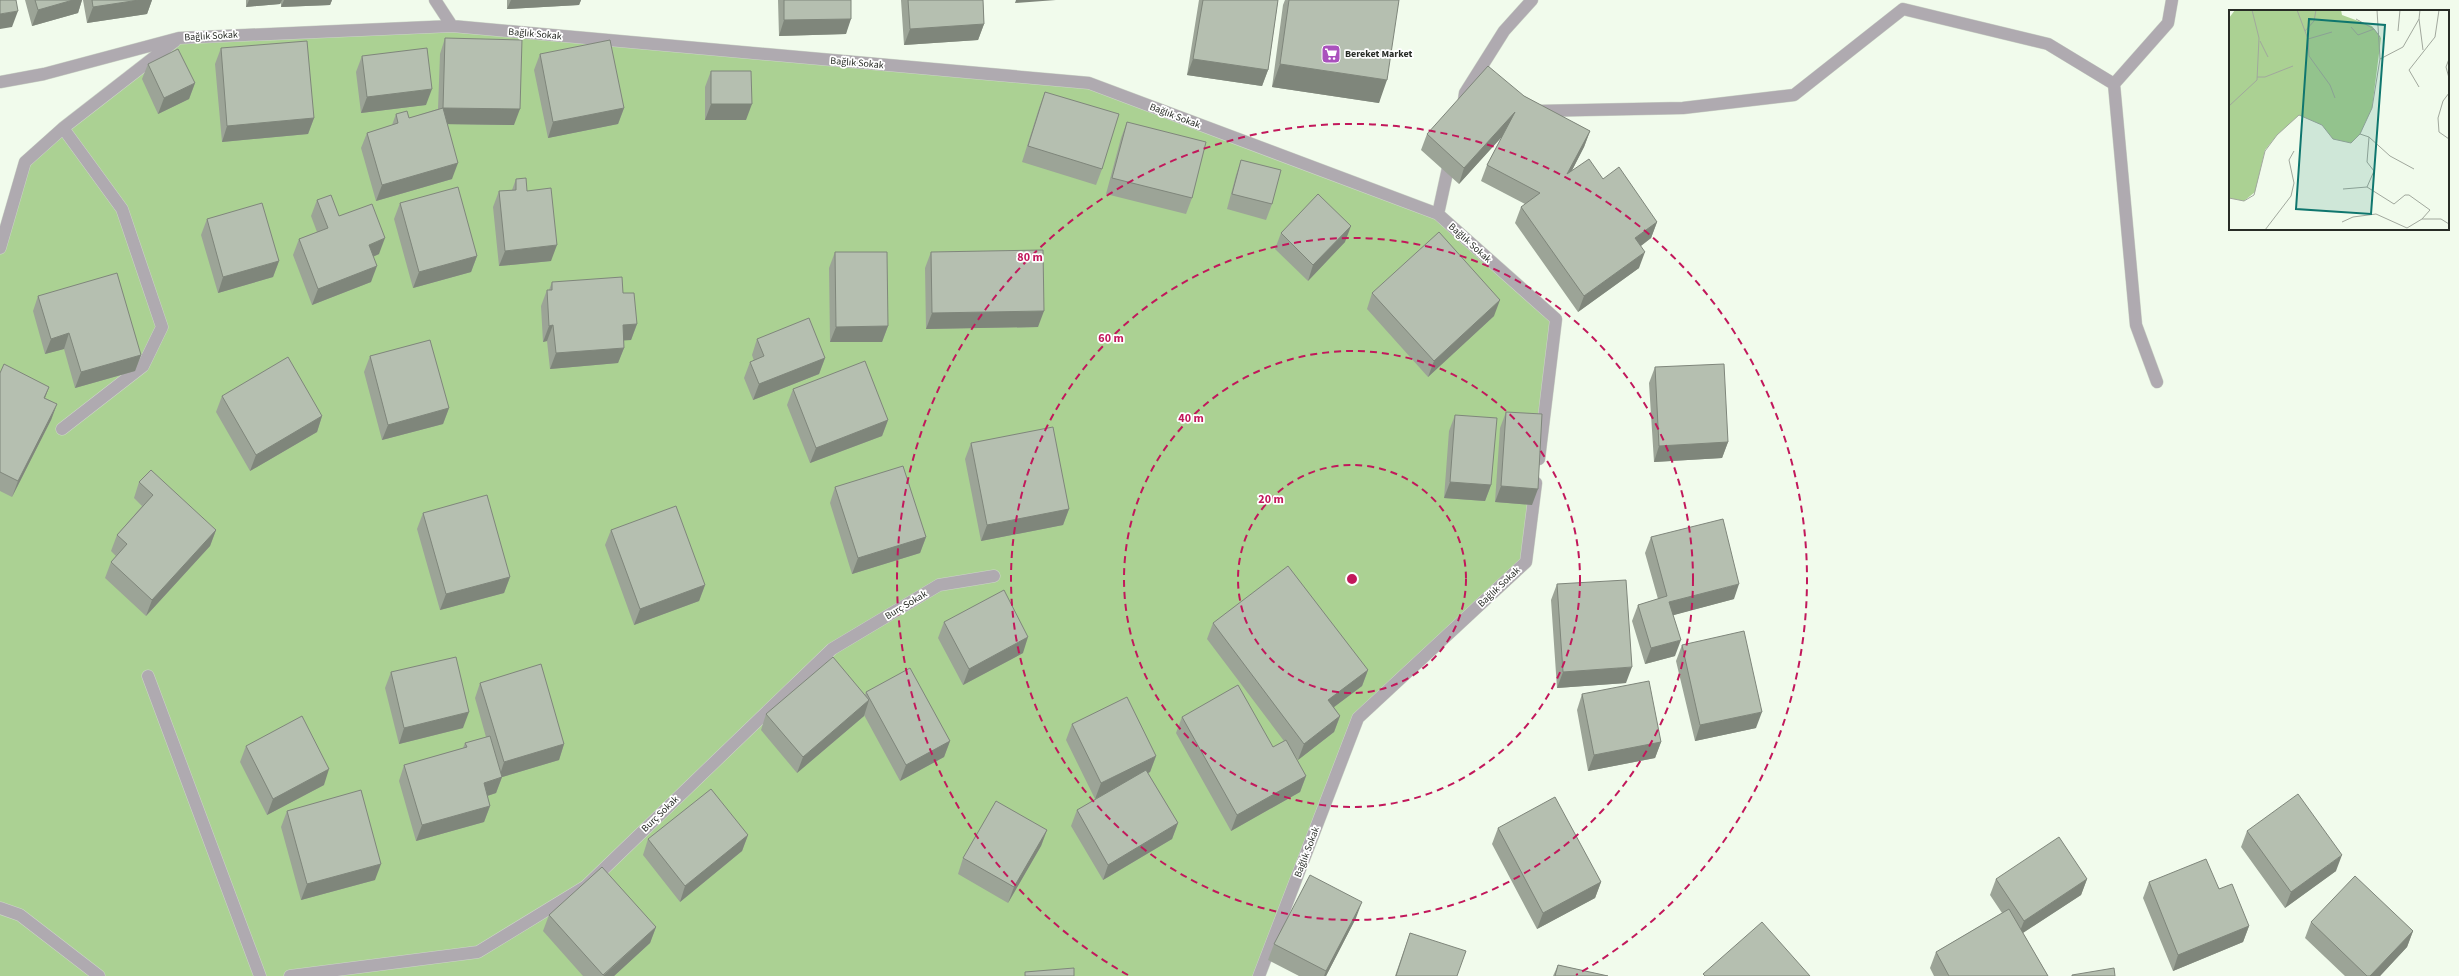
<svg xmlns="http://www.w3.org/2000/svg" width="2459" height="976" font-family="'Source Sans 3',sans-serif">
	<rect width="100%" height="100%" fill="#f1fbec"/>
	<path fill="#abd193" d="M452 26 1089 83 1438 214 1556 319 1526 562 1358 718 1259 976H0V248L25 162 179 38Z"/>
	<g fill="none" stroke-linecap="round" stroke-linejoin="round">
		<g stroke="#cdd6c8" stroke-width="13">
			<path id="minor" d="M435 0 452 26
				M0 82 44 74 179 38 452 26 1089 83 1438 214 1556 319 1539 459
				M1464 100 1465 93 1504 31 1532 0
				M1536 111 1683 108 1794 95 1903 9 2048 44 2114 84
				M1438 214 1450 159
				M0 248 25 162 63 128
				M2157 382 2136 325 2114 84 2168 23 2172 0
				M62 429 143 366 162 327 122 209 63 128 175 41
				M148 676 260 976
				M0 908 20 915 99 976
				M290 976 478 952 586 886 832 649 939 585 994 576
				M1259 976 1358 718 1526 562 1536 483"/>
		</g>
		<use href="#minor" stroke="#afaab0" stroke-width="12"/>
	</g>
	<path fill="#9ca497" d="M25 0H82L78 13 32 26Z
		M83 0H152L147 14 87 23Z
		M246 0H332L330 5 281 7V3L280 4 246 7Z
		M507 0H581L579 5 507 9Z
		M778 0H851L846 34 779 36Z
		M901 0H983L984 24 978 40 904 45Z
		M1199 0H1278L1268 70 1262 86 1187 75Z
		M1285 0H1399L1379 103 1272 87 1283 5Z
		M445 38 514 125 447 124 452 179 376 201 361 148 367 133 392 125 396 114 409 118 438 109 440 54Z
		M221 48 314 118 308 134 222 142 215 64Z
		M540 54 624 108 618 124 548 138 534 70Z
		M362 56 426 105 361 113 356 72Z
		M148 64 195 83 189 99 158 114 142 79Z
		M711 71 746 120H705V87Z
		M1045 92 1102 169 1096 185 1022 162 1039 108Z
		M1524 96 1590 131 1584 147 1571 172 1603 179 1657 222 1651 238 1641 246 1639 268 1578 312 1515 223 1521 207 1525 204 1481 181 1487 165 1503 135 1459 184 1421 150 1427 134Z
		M1127 122 1192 198 1186 214 1106 194 1121 138Z
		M1241 160 1272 204 1266 220 1227 209 1236 175Z
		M516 179 527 191 551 261 499 266 493 207 499 191 512 190Z
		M317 200 339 216 379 254 373 257 371 282 312 305 293 255 299 239 317 232 311 216Z
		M400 203 477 256 471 272 413 288 394 219Z
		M207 219 279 261 273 277 218 293 201 235Z
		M1281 233 1345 242 1308 281 1275 249Z
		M835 252 888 326 882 342H830L829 268Z
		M931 252 1038 327 926 329 925 268Z
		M552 282 623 293 637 324 631 340H624V348L618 363 550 369 547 341 543 342 541 306 547 290H549Z
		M1372 293 1494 316 1428 377 1367 309Z
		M38 296 141 355 135 371 75 388 64 349 45 354 33 311Z
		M757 339 825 358 819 374 753 400 744 378 750 362 754 361 752 355Z
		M370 356 449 408 443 424 382 440 364 372Z
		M1655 367 1728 442 1722 458 1654 462 1649 383Z
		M0 373 49 387 45 398 57 404 51 420 12 497 0 491Z
		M793 389 888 420 882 436 810 463 787 405Z
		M222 396 322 416 317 432 250 471 216 412Z
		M1506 412 1532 505 1495 502 1500 428Z
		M1455 415 1491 485 1485 501 1444 498 1449 431Z
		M971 443 1069 509 1063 525 981 541 965 459Z
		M139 482 216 530 210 546 146 616 105 578 111 562 116 556 111 551 117 535 142 506 134 498Z
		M835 487 926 537 920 553 852 574 830 503Z
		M423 513 510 577 504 593 440 610 417 529Z
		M611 530 705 585 699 601 634 625 605 545Z
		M1651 537 1734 599 1673 615 1675 656 1645 664 1632 621 1638 605 1658 599 1645 553Z
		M1557 584 1626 683 1557 688 1551 600Z
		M944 622 1023 653 963 685 938 638Z
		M1213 623 1368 670 1362 686 1334 707 1340 716 1334 732 1298 760 1294 754 1306 776 1300 792 1231 831 1176 733 1182 717 1273 747 1284 741 1207 639Z
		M1682 645 1756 728 1695 741 1676 661Z
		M391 672 463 728 399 744 385 688Z
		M480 683 564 744 559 760 502 777 496 793 487 796 490 806 484 822 416 841 399 781 404 765 463 748 465 743 486 737 475 698Z
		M866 692 950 741 944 757 900 781 864 715V716L797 773 761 730 766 714 865 695Z
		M1582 694 1661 742 1655 758 1588 771 1577 710Z
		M1072 724 1156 756 1150 772 1148 773 1178 823 1172 839 1103 880 1071 826 1077 810 1105 794 1095 799 1066 740Z
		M246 746 324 785 267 815 240 762Z
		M287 811 375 880 301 900 281 827Z
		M1498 828 1601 882 1595 898 1537 929 1492 844Z
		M1047 830 1041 846 1008 903 958 874 963 858Z
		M2247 831 2336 871 2285 908 2241 847Z
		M748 835 742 851 680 902 643 855 648 839Z
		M1996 879H2087L2081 895 2023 933 2048 976H1934L1930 968 1936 952 2002 913 1990 895Z
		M2149 882 2219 889 2249 926 2243 942 2173 971 2143 898Z
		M549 915 656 927 650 943 614 976H583L543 931Z
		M1356 918 1326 976H1299L1268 960 1274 944Z
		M2311 922 2413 931 2407 947 2380 976H2345L2305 938Z
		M1410 933 1457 976H1395Z
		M1558 965 1608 976H1553Z"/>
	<path fill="#7f867b" d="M73 0H82L78 13 32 26 38 10Z
		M139 0H152L147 14 87 23 93 7Z
		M249 0H282L280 4 246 7Z
		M284 0H332L330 5 281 7Z
		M511 0H581L579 5 507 9Z
		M1016 0H1056L1015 3Z
		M18 11 12 27 0 29V14Z
		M851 19 846 34 779 36 784 20Z
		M984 24 978 40 904 45 910 29Z
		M1193 59 1268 70 1262 86 1187 75Z
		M1280 64 1387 80 1379 103 1272 87Z
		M195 83 189 99 158 114 164 98Z
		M432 89 426 105 361 113 367 97Z
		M711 104H752L746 120H705Z
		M443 108 520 109 514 125 438 124Z
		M624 108 618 124 548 138 553 122Z
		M1515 112 1510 128 1459 184 1464 168Z
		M314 118 308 134 222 142 227 126Z
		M1590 131 1584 147 1562 190 1567 174Z
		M458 163 452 179 376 201 382 185Z
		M1657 222 1651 238 1630 254 1635 238Z
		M1351 226 1345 242 1308 281 1313 265Z
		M385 238 379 254 363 261 369 245Z
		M557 245 551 261 499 266 505 251Z
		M1645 252 1639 268 1578 312 1584 296Z
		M477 256 471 272 413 288 419 272Z
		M279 261 273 277 218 293 223 277Z
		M377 266 371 282 312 305 318 289Z
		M1500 300 1494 316 1428 377 1434 361Z
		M1044 311 1038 327 926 329 932 313Z
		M637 324 631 340 617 341 623 325Z
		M553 325 547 341 543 342 549 326Z
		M888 326 882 342H830L836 327Z
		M69 333 64 349 45 354 51 339Z
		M624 348 618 363 550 369 556 353Z
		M141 355 135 371 75 388 81 372Z
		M825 358 819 374 753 400 759 384Z
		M49 387 43 403 44 398Z
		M57 404 51 420 12 497 18 481Z
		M449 408 443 424 382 440 388 425Z
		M322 416 317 432 250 471 256 455Z
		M888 420 882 436 810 463 816 448Z
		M1728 442 1722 458 1654 462 1659 446Z
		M1450 482 1491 485 1485 501 1444 498Z
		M1501 486 1538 489 1532 505 1495 502Z
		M1069 509 1063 525 981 541 987 525Z
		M216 530 210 546 146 616 152 600Z
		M926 537 920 553 852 574 858 558Z
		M510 577 504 593 440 610 446 594Z
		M1739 584 1734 599 1663 618 1669 602Z
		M705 585 699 601 634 625 640 609Z
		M1028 637 1023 653 963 685 969 669Z
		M1681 640 1675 656 1645 664 1651 648Z
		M1632 667 1626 683 1557 688 1563 672Z
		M1368 670 1362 686 1322 716 1328 700Z
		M869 700 864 716 797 773 803 757Z
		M469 712 463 728 399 744 404 728Z
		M1762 712 1756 728 1695 741 1700 725Z
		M1340 716 1334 732 1298 760 1304 744Z
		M950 741 944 757 900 781 906 765Z
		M1661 742 1655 758 1588 771 1594 755Z
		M564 744 559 760 499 778 504 762Z
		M1156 756 1150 772 1095 799 1101 783Z
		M329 769 324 785 267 815 273 799Z
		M1306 776 1300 792 1231 831 1237 815Z
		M502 777 496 793 478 799 484 783Z
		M490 806 484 822 416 841 422 825Z
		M1178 823 1172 839 1103 880 1108 865Z
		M1047 830 1041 846 1008 903 1014 887Z
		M748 835 742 851 680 902 685 886Z
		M2342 855 2336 871 2285 908 2291 892Z
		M381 864 375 880 301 900 307 884Z
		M2087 879 2081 895 2018 936 2024 921Z
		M1601 882 1595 898 1537 929 1543 913Z
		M1362 902 1356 918 1326 976H1324L1326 971Z
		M2249 926 2243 942 2173 971 2178 955Z
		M656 927 650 943 614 976H603Z
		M2413 931 2407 947 2380 976H2370Z"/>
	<path fill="#b5bfb0" stroke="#7f867b" d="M0 0H16L18 11 0 14Z
		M35 0H73L38 10Z
		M92 0H139L93 7Z
		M784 0H851V19L784 20Z
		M908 0H983L984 24 910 29Z
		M1203 0H1278L1268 70 1193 59Z
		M1289 0H1399L1387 80 1280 64Z
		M445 38 522 40 520 109 443 108Z
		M610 40 624 108 553 122 540 54Z
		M307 41 314 118 227 126 221 48Z
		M427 48 432 89 367 97 362 56Z
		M178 49 195 83 164 98 148 64Z
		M1488 66 1524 96 1590 131 1567 174 1589 159 1603 179 1619 167 1657 222 1635 238 1645 252 1584 296 1521 207 1540 193 1487 165 1515 112 1464 168 1427 134Z
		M711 71H751L752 104H711Z
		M1045 92 1119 114 1102 169 1028 146Z
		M443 108 458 163 382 185 367 133 398 123 396 114 407 111 409 118Z
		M1127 122 1206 142 1192 198 1112 178Z
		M1241 160 1281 170 1272 204 1232 194Z
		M526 178 527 191 551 188 557 245 505 251 499 191 516 190V179Z
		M458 187 477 256 419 272 400 203Z
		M1318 194 1351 226 1313 265 1281 233Z
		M331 195 339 216 372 204 385 238 369 245 377 266 318 289 299 239 328 228 317 200Z
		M262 203 279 261 223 277 207 219Z
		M1439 232 1500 300 1434 361 1372 293Z
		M1043 250 1044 311 932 313 931 252Z
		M835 252H887L888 326 836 327Z
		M117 273 141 355 81 372 69 333 51 339 38 296Z
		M622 277 623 293H634L637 324 623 325 624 348 556 353 553 325 549 326 547 290H552V282Z
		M809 318 825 358 759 384 750 362 764 356 757 339Z
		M430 340 449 408 388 425 370 356Z
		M288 357 322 416 256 455 222 396Z
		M865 361 888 420 816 448 793 389Z
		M4 364 49 387 44 398 57 404 18 481 0 472V373Z
		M1724 364 1728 442 1659 446 1655 367Z
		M1506 412 1542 414 1538 489 1501 486Z
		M1455 415 1497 418 1491 485 1450 482Z
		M1053 427 1069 509 987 525 971 443Z
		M903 466 926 537 858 558 835 487Z
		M151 470 216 530 152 600 111 562 127 544 117 535 153 495 139 482Z
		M487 495 510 577 446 594 423 513Z
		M676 506 705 585 640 609 611 530Z
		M1723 519 1739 584 1669 602 1681 640 1651 648 1638 605 1667 596 1651 537Z
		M1288 566 1368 670 1328 700 1340 716 1304 744 1213 623Z
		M1626 580 1632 667 1563 672 1557 584Z
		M1004 590 1028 637 969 669 944 622Z
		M1744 631 1762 712 1700 725 1682 645Z
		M456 657 469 712 404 728 391 672Z
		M833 657 869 700 803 757 766 714Z
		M541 664 564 744 504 762 480 683Z
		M910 668 950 741 906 765 866 692Z
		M1649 681 1661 742 1594 755 1582 694Z
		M1238 685 1273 747 1286 740 1306 776 1237 815 1182 717Z
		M1127 697 1156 756 1101 783 1072 724Z
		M302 716 329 769 273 799 246 746Z
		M490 736 502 777 484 783 490 806 422 825 404 765 467 747 465 743Z
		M1146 770 1178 823 1108 865 1077 810Z
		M711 789 748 835 685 886 648 839Z
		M361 790 381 864 307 884 287 811Z
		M2298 794 2342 855 2291 892 2247 831Z
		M1555 797 1601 882 1543 913 1498 828Z
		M996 801 1047 830 1014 887 963 858Z
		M2059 837 2087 879 2024 921 1996 879Z
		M2206 859 2219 889 2232 884 2249 926 2178 955 2149 882Z
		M602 867 656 927 603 975 549 915Z
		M1310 875 1362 902 1326 971 1274 944Z
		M2355 876 2413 931 2370 976H2367L2311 922Z
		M2009 909 2048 976H1949L1936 952Z
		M1762 922 1810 976H1705L1703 974Z
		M1410 933 1466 951 1457 976H1396Z
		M1558 965 1608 976H1555Z
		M1074 968V976H1025V972Z
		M2114 968 2115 976H2072V975Z"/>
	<g fill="none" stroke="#c2185b" stroke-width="2" stroke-dasharray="7 5">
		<circle cx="1352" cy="579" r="114"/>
		<circle cx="1352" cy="579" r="228"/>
		<circle cx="1352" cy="579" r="341"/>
		<path d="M1128 975A455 455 0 1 1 1576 975"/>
	</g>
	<defs>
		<g id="supermarket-square" transform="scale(1)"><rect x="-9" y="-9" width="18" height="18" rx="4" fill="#aa51bd" stroke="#fff"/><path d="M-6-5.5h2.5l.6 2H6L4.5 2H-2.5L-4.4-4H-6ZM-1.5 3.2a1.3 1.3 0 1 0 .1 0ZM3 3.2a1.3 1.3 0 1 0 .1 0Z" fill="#fff"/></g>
	</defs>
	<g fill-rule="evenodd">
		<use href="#supermarket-square" x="1331" y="54"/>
	</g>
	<g text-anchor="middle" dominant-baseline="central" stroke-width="3.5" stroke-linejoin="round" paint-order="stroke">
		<g font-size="10" fill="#282c26" stroke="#fff">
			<text transform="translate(535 34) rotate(5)">Bağlık Sokak</text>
			<text transform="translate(211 36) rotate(-3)">Bağlık Sokak</text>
			<text transform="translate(857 63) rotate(5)">Bağlık Sokak</text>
			<text transform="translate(1175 116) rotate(21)">Bağlık Sokak</text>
			<text transform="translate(1470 243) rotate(42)">Bağlık Sokak</text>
			<text transform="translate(1499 587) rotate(-43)">Bağlık Sokak</text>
			<text transform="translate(906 605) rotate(-31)">Burç Sokak</text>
			<text transform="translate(660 814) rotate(-44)">Burç Sokak</text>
			<text transform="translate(1307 852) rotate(-69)">Bağlık Sokak</text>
		</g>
		<g font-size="10" font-weight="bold" fill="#282c26" stroke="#fff" text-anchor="start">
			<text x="1345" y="54">Bereket Market</text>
		</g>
	</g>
	<g transform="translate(2229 10)">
		<rect width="220" height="220" fill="#f1fbec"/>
		<path d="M6 0H112L113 5 143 16 152 28 143 98 131 124 122 133 104 129 93 115 70 105 48 125 36 140 26 182 15 191 0 188V8Z" fill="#abd193"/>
		<path fill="none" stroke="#a1a89d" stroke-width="1" d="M68 0 79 29 80 46 101 75 106 88M127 9 145 19M190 9 194 40M122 17 129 25 145 19 151 27M76 21 85 11 87 0M169 21 171 0M79 29 103 22M31 31 39 47M151 49 174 37 190 9 191 0M220 49 217 57 220 68M28 67H36L64 56M190 77 180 60 206 27 210 0M220 83 214 91 209 108 210 122 220 129M0 96 28 70 30 28 23 0M131 124 140 127 161 146 185 159M138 177 145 161 138 152 140 127M0 188 15 191 25 185 36 141 48 125 70 105 93 115 104 129 122 133 131 124 143 98 151 49 148 0M193 209H212L220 214M113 212 124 207 147 204 178 218 193 209 201 200 180 185H176L165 194 138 177 114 179M36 220 62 186 65 173 60 150 65 141"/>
		<path fill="#0f766e" fill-opacity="0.15" stroke="#0f766e" stroke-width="2" d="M80 9 156 15 142 204 67 199Z"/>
		<rect width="220" height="220" fill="none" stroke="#282c26" stroke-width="2"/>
	</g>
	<circle cx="1352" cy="579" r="6" fill="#c2185b" stroke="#fff" stroke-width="2"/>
	<g font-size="12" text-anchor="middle" font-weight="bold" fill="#c2185b" stroke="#fff" stroke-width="3.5" stroke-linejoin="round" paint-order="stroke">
		<text x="1030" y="261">80 m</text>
		<text x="1111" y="342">60 m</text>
		<text x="1191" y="422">40 m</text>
		<text x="1271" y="503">20 m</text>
	</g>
</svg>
